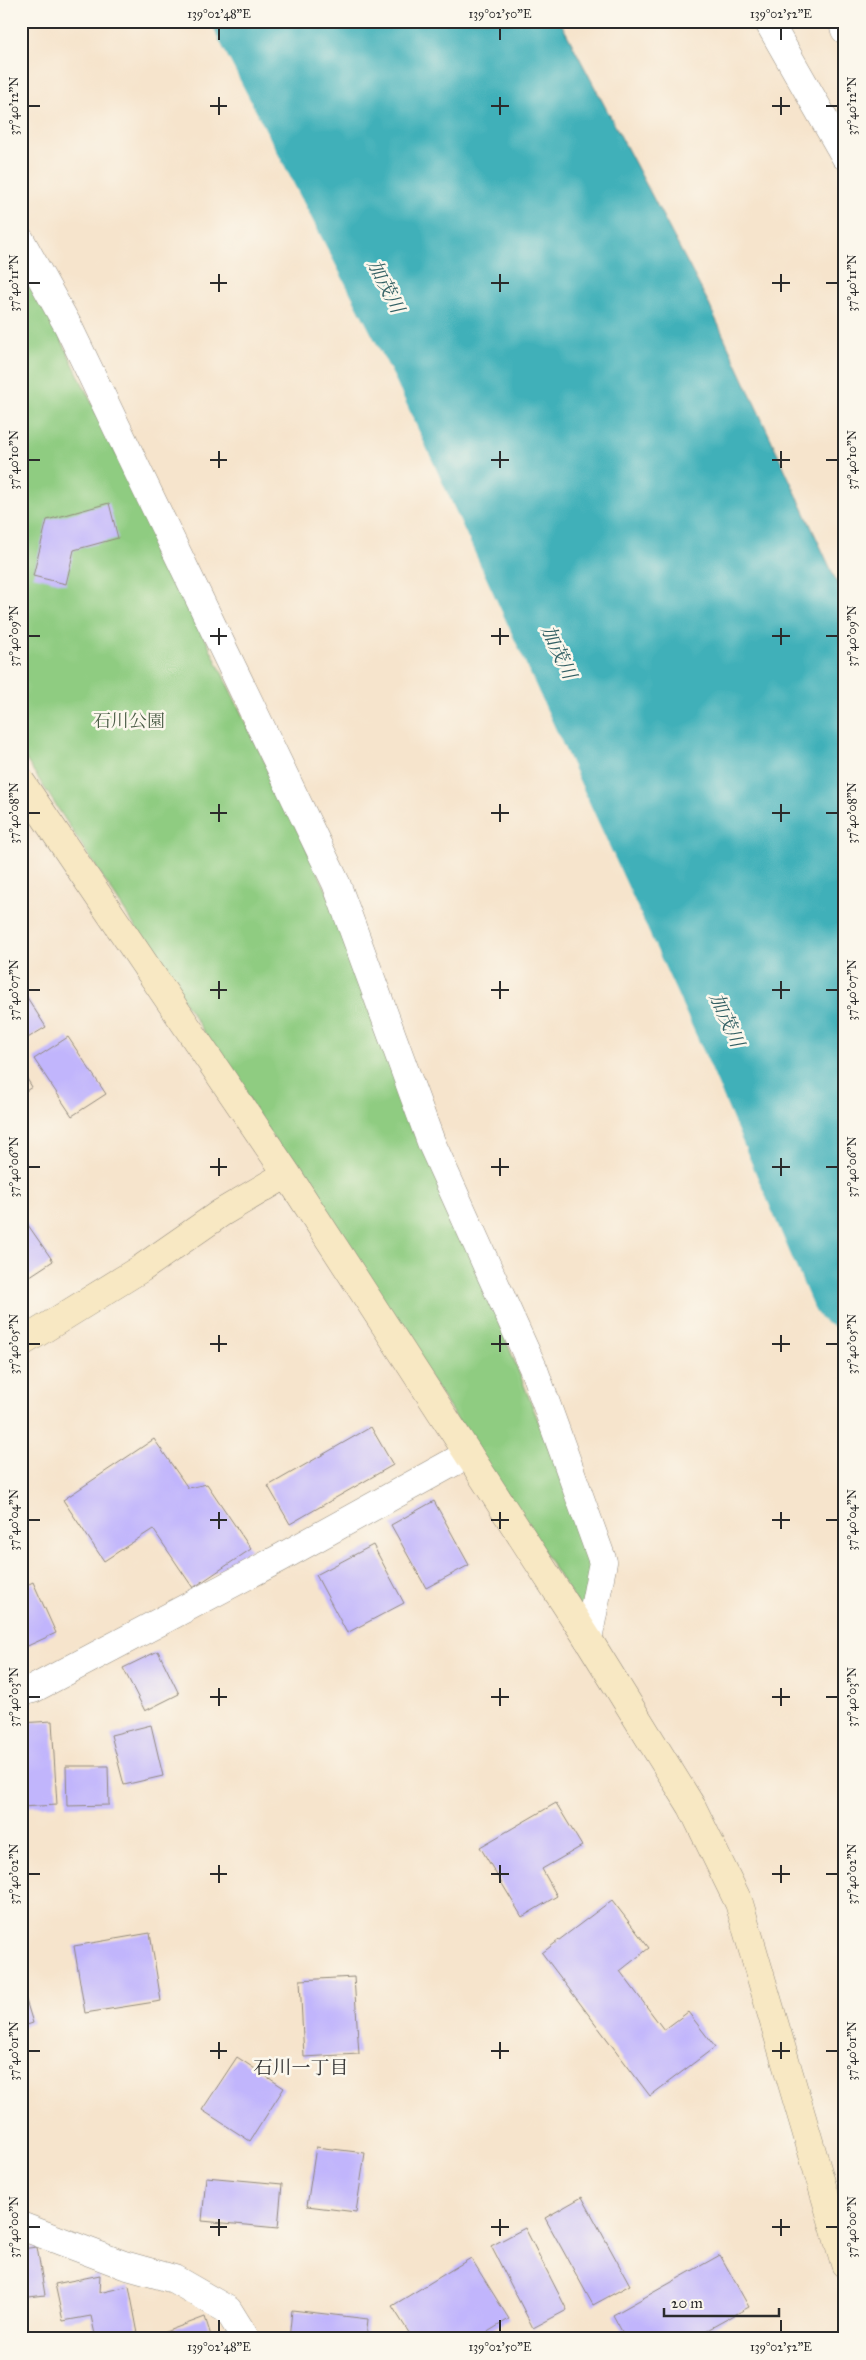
<svg xmlns="http://www.w3.org/2000/svg" width="866" height="2360" font-family="'IM FELL Great Primer','Noto Serif JP',serif">
	<rect width="100%" height="100%" fill="#fbf7ec"/>
	<filter id="ink" filterUnits="userSpaceOnUse"><feTurbulence type="fractalNoise" baseFrequency=".02" numOctaves="2"/><feDisplacementMap in="SourceGraphic" scale="10" xChannelSelector="R" yChannelSelector="G"/><feConvolveMatrix kernelMatrix="1 2 1 2 8 2 1 2 1" color-interpolation-filters="sRGB"/></filter>
	<filter id="wash" filterUnits="userSpaceOnUse"><feTurbulence type="fractalNoise" baseFrequency=".0096" numOctaves="4" result="noise"/><feDisplacementMap in="SourceGraphic" scale="20" xChannelSelector="R" yChannelSelector="G"/><feGaussianBlur stdDeviation="1.12" result="paint"/><feColorMatrix in="noise" values="0 0 0 0 0 0 0 0 0 0 0 0 0 0 0 0 0 1.4 0 .05"/><feComposite in="paint" operator="in"/></filter>
	<g filter="url(#wash)">
		<rect width="100%" height="100%" fill="#f6e4cc"/>
		<path fill="#8fcc81" stroke="#5d7c56" d="M21 256 326 889 595 1563 584 1614 21 752Z"/>
		<path fill="#40b0b9" stroke="#366e72" d="M261 21H560L707 300 845 600V1242L457 362Z"/>
		<g fill="none" stroke-linecap="round" stroke-linejoin="round">
			<path stroke="#40b0b9" stroke-width="69" d="M248 21 426 364 738 1044 845 1294"/>
		</g>
		<g id="blocks">
			<path fill="#c1b5fc" d="M109 503 118 538 74 550 66 584 33 576 47 520Z
				M21 988 46 1027 21 1042Z
				M68 1037 106 1094 72 1116 34 1059Z
				M21 1069 32 1087 21 1094Z
				M21 1215 53 1261 21 1282Z
				M371 1427 393 1465 290 1524 268 1486Z
				M154 1439 188 1488 207 1484 251 1549 193 1588 153 1529 104 1561 63 1500Z
				M434 1501 469 1565 426 1588 391 1525Z
				M373 1545 404 1603 347 1633 316 1575Z
				M33 1582 56 1633 21 1649V1588Z
				M158 1651 179 1694 145 1711 123 1668Z
				M52 1721 57 1805 21 1807V1723Z
				M151 1725 163 1776 124 1785 111 1735Z
				M66 1766H108L109 1805 67 1806Z
				M556 1803 582 1846 542 1869 557 1896 522 1917 480 1847Z
				M612 1900 649 1948 620 1971 664 2030 688 2012 715 2047 650 2096 542 1953Z
				M150 1933 161 2001 85 2013 74 1946Z
				M354 1977 359 2054 304 2057 300 1980Z
				M21 1984 33 2023 21 2027Z
				M237 2057 284 2088 250 2141 202 2110Z
				M316 2147 365 2153 356 2212 307 2206Z
				M206 2177 282 2184 278 2228 202 2221Z
				M582 2197 630 2285 593 2305 545 2218Z
				M525 2228 567 2310 533 2328 491 2246Z
				M37 2247 45 2295 21 2298V2249Z
				M720 2255 749 2307 691 2339H626L613 2315Z
				M471 2258 509 2319 476 2339H413L392 2306Z
				M100 2275 99 2293 129 2286 139 2339H96L91 2316 63 2321 55 2284Z
				M292 2310 368 2319 366 2339H289Z
				M205 2317 212 2339H158L157 2335Z"/>
		</g>
	</g>
	<g filter="url(#ink)">
		<use href="#blocks" fill-opacity="0" stroke="#90887c" stroke-width="1"/>
		<g fill="none" stroke-linecap="round" stroke-linejoin="round">
			<g stroke="#90887c" stroke-width="29">
				<path id="street" d="M768 21 845 156
					M842 21 845 30
					M21 241 68 326 336 883 431 1142 534 1370 603 1562 588 1639
					M21 1692 33 1689 280 1558 468 1454
					M21 2226 124 2265 174 2279 228 2310 246 2339"/>
			</g>
			<g stroke="#90887c" stroke-width="29">
				<path id="secondary" d="M21 782 287 1174 588 1639 692 1807 739 1903 845 2264
					M21 1343 142 1268 221 1213 287 1174"/>
			</g>
			<use href="#street" stroke="#fff" stroke-width="28"/>
			<use href="#secondary" stroke="#f8e8c3" stroke-width="28"/>
		</g>
	</g>
	<path fill="none" stroke="#2b2b2b" stroke-width="2" d="M219 28V40M500 28V40M781 28V40M219 97V115M500 97V115M781 97V115M28 106H40M210 106H227M491 106H509M772 106H790M826 106H838M219 274V292M500 274V292M781 274V292M28 283H40M210 283H227M491 283H509M772 283H790M826 283H838M219 451V468M500 451V468M781 451V468M28 460H40M210 460H227M491 460H509M772 460H790M826 460H838M219 628V645M500 628V645M781 628V645M28 636H40M210 636H227M491 636H509M772 636H790M826 636H838M219 804V822M500 804V822M781 804V822M28 813H40M210 813H227M491 813H509M772 813H790M826 813H838M219 981V999M500 981V999M781 981V999M28 990H40M210 990H227M491 990H509M772 990H790M826 990H838M219 1158V1176M500 1158V1176M781 1158V1176M28 1167H40M210 1167H227M491 1167H509M772 1167H790M826 1167H838M219 1335V1352M500 1335V1352M781 1335V1352M28 1344H40M210 1344H227M491 1344H509M772 1344H790M826 1344H838M219 1512V1529M500 1512V1529M781 1512V1529M28 1520H40M210 1520H227M491 1520H509M772 1520H790M826 1520H838M219 1688V1706M500 1688V1706M781 1688V1706M28 1697H40M210 1697H227M491 1697H509M772 1697H790M826 1697H838M219 1865V1883M500 1865V1883M781 1865V1883M28 1874H40M210 1874H227M491 1874H509M772 1874H790M826 1874H838M219 2042V2059M500 2042V2059M781 2042V2059M28 2051H40M210 2051H227M491 2051H509M772 2051H790M826 2051H838M219 2219V2236M500 2219V2236M781 2219V2236M28 2227H40M210 2227H227M491 2227H509M772 2227H790M826 2227H838M219 2320V2332M500 2320V2332M781 2320V2332"/>
	<g text-anchor="middle" dominant-baseline="central" stroke-width="5" stroke-linejoin="round" paint-order="stroke">
		<g font-size="18" fill="#495b45" stroke="#fbf7ec">
			<text x="129" y="721">石川公園</text>
		</g>
		<g font-size="19" font-style="italic" fill="#336064" stroke="#fbf7ec">
			<text transform="translate(386 286) rotate(63)">加茂川</text>
			<text transform="translate(559 652) rotate(65)">加茂川</text>
			<text transform="translate(727 1020) rotate(66)">加茂川</text>
		</g>
		<g font-size="19" fill="#2b2b2b" stroke="#fbf7ec">
			<text x="301" y="2067">石川一丁目</text>
		</g>
	</g>
	<rect width="866" height="2360" fill="none" stroke="#fbf7ec" stroke-width="55"/>
	<path d="M664 2308v8h115v-8" fill="none" stroke="#2b2b2b" stroke-width="2.5"/>
	<text x="671" y="2308" font-size="15" fill="#2b2b2b" stroke="#fbf7ec" stroke-width="4" paint-order="stroke">20 m</text>
	<rect x="28" y="28" width="810" height="2304" fill="none" stroke="#2b2b2b" stroke-width="2"/>
	<g font-size="12" text-anchor="middle" fill="#2b2b2b">
		<text x="219" y="18">139°02'48"E</text>
		<text x="500" y="18">139°02'50"E</text>
		<text x="781" y="18">139°02'52"E</text>
		<text transform="translate(14 106) rotate(-90)" y="4">37°40'12"N</text>
		<text transform="translate(852 106) rotate(-90)" y="4">37°40'12"N</text>
		<text transform="translate(14 283) rotate(-90)" y="4">37°40'11"N</text>
		<text transform="translate(852 283) rotate(-90)" y="4">37°40'11"N</text>
		<text transform="translate(14 460) rotate(-90)" y="4">37°40'10"N</text>
		<text transform="translate(852 460) rotate(-90)" y="4">37°40'10"N</text>
		<text transform="translate(14 636) rotate(-90)" y="4">37°40'09"N</text>
		<text transform="translate(852 636) rotate(-90)" y="4">37°40'09"N</text>
		<text transform="translate(14 813) rotate(-90)" y="4">37°40'08"N</text>
		<text transform="translate(852 813) rotate(-90)" y="4">37°40'08"N</text>
		<text transform="translate(14 990) rotate(-90)" y="4">37°40'07"N</text>
		<text transform="translate(852 990) rotate(-90)" y="4">37°40'07"N</text>
		<text transform="translate(14 1167) rotate(-90)" y="4">37°40'06"N</text>
		<text transform="translate(852 1167) rotate(-90)" y="4">37°40'06"N</text>
		<text transform="translate(14 1344) rotate(-90)" y="4">37°40'05"N</text>
		<text transform="translate(852 1344) rotate(-90)" y="4">37°40'05"N</text>
		<text transform="translate(14 1520) rotate(-90)" y="4">37°40'04"N</text>
		<text transform="translate(852 1520) rotate(-90)" y="4">37°40'04"N</text>
		<text transform="translate(14 1697) rotate(-90)" y="4">37°40'03"N</text>
		<text transform="translate(852 1697) rotate(-90)" y="4">37°40'03"N</text>
		<text transform="translate(14 1874) rotate(-90)" y="4">37°40'02"N</text>
		<text transform="translate(852 1874) rotate(-90)" y="4">37°40'02"N</text>
		<text transform="translate(14 2051) rotate(-90)" y="4">37°40'01"N</text>
		<text transform="translate(852 2051) rotate(-90)" y="4">37°40'01"N</text>
		<text transform="translate(14 2227) rotate(-90)" y="4">37°40'00"N</text>
		<text transform="translate(852 2227) rotate(-90)" y="4">37°40'00"N</text>
		<text x="219" y="2351">139°02'48"E</text>
		<text x="500" y="2351">139°02'50"E</text>
		<text x="781" y="2351">139°02'52"E</text>
	</g>
</svg>
